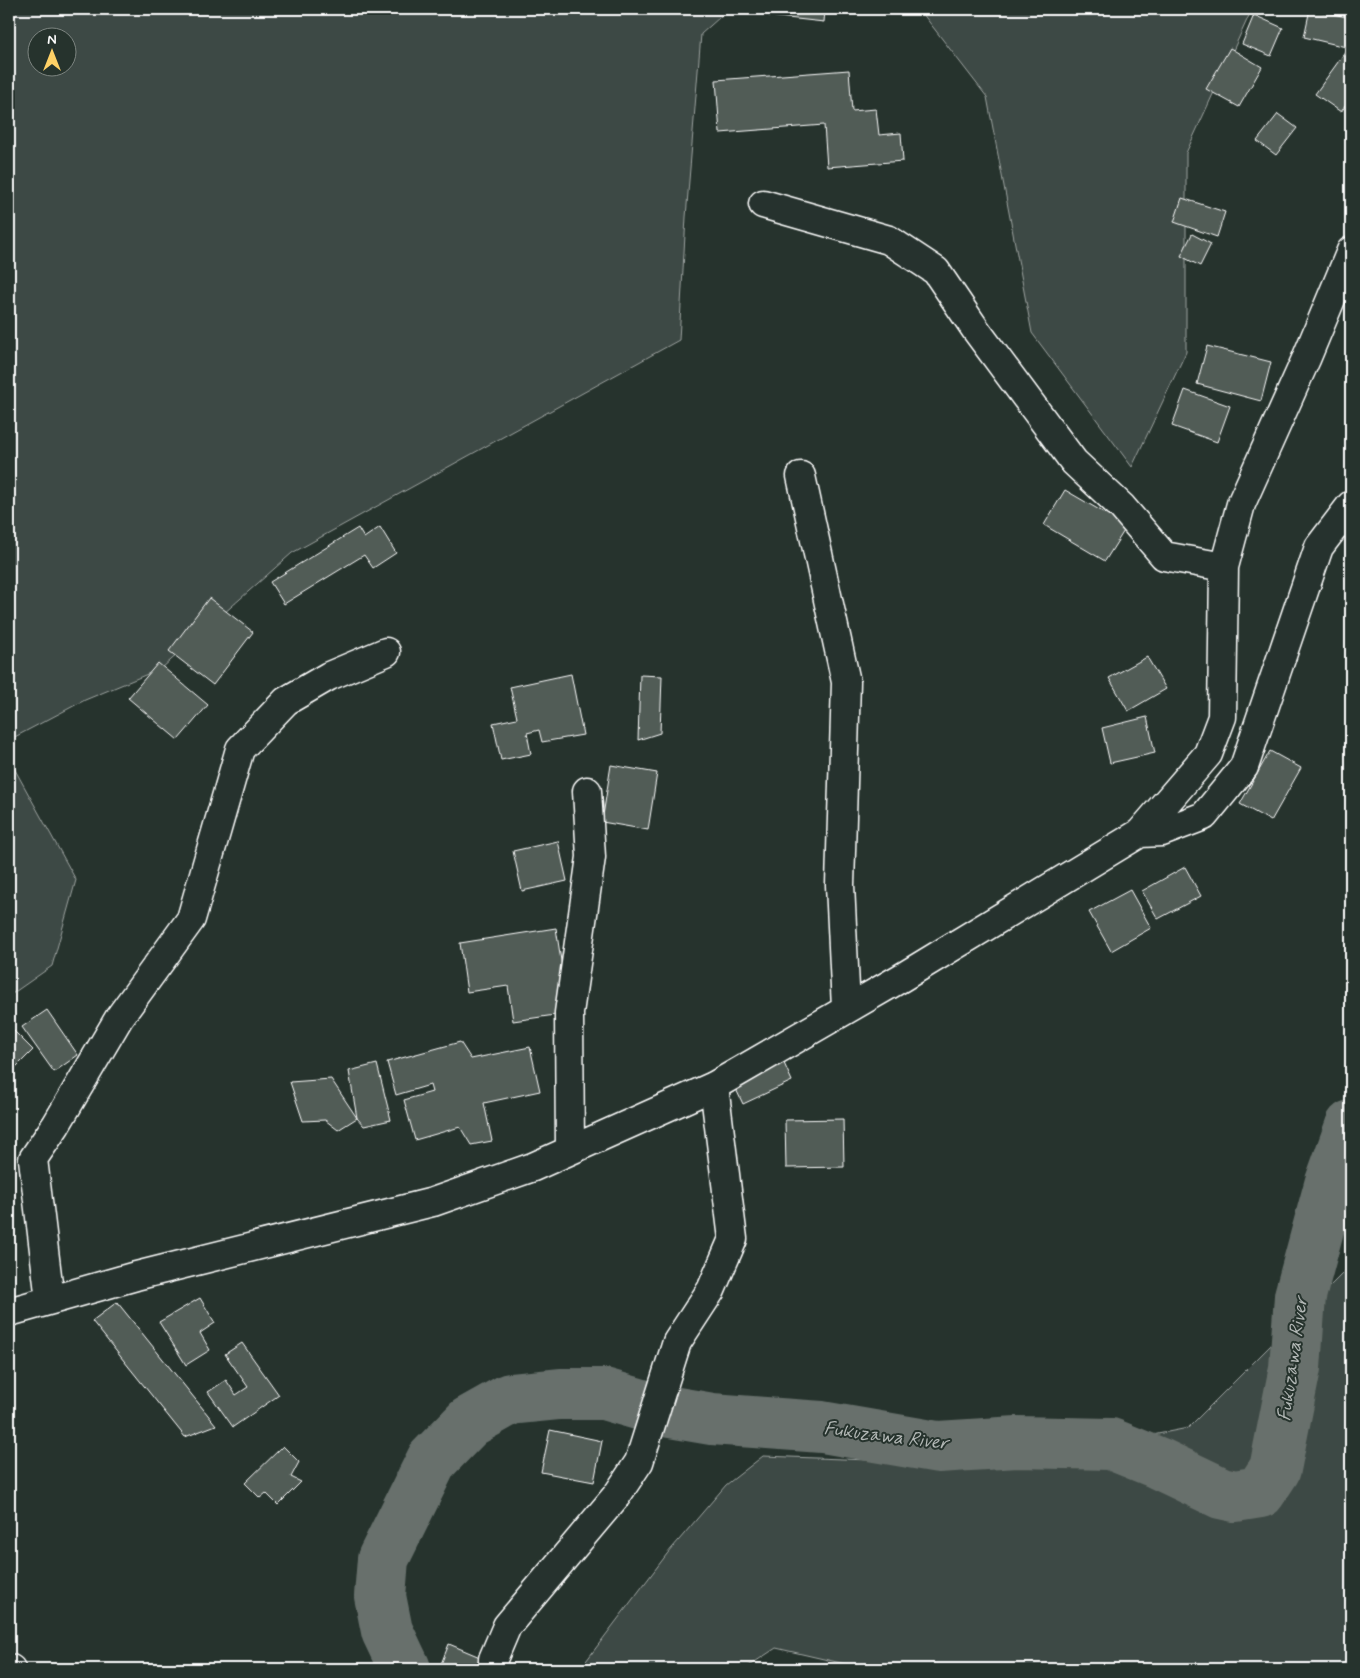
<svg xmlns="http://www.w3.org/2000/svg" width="1360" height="1678" font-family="Mynerve,sans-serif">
	<rect width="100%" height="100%" fill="#26332d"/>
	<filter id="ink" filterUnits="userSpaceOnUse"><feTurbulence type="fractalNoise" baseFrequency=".02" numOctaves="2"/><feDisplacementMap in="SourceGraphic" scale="10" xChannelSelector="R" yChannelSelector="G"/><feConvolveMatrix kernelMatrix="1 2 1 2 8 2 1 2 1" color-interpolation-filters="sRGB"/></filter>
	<g filter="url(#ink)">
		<path fill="#3e4944" stroke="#9ea4a2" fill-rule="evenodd" d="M9 9H729L701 34 686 217 679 340 292 553 162 668 85 700 9 740ZM38 38H68V68H38Z
			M919 9H1252L1186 153V352L1132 467 1032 333 987 97Z
			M9 759 76 880 52 966 9 996Z
			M1351 1265V1669H867L776 1648 744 1669H580L667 1554 726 1485 763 1456 1001 1465 1188 1428Z"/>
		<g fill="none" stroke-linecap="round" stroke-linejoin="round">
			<path stroke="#67706c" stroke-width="52" d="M405 1669 387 1631 380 1596 383 1559 432 1460 469 1422 510 1399 560 1394H604L659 1410 712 1419 822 1427 938 1447 1017 1442 1111 1444 1158 1463 1221 1493 1235 1496 1260 1492 1275 1469 1295 1368 1300 1296 1330 1185 1351 1126"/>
		</g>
		<path fill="#515c57" stroke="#fff" d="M770 9H825L824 22 769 16Z
			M1310 9 1351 18 1346 47 1304 37Z
			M1254 15 1283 28 1271 56 1242 44Z
			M1230 48 1262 67 1239 107 1206 89Z
			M1346 51 1351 55V98L1341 112 1315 94Z
			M849 70 852 111 876 109 879 135 901 133 903 161 827 167 824 125 720 133 716 80Z
			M1278 114 1297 128 1276 155 1257 141Z
			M1182 198 1225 212 1217 237 1174 222Z
			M1192 234 1211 244 1200 266 1181 256Z
			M1207 346 1271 362 1261 401 1197 384Z
			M1185 390 1230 406 1217 442 1172 426Z
			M1065 490 1127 526 1105 561 1044 525Z
			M380 527 396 553 373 568 364 555 284 604 270 582 358 528 364 538Z
			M209 598 253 632 213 685 169 651Z
			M1147 657 1166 689 1128 711 1109 678Z
			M158 663 208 705 178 740 128 698Z
			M571 674 583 735 542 742 539 730 527 733 531 754 501 760 493 723 517 718 510 687Z
			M640 675 662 676 660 733 638 740Z
			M1147 717 1155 753 1110 763 1102 728Z
			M1270 751 1301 768 1271 821 1240 804Z
			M611 765 657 773 648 830 602 822Z
			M558 841 567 881 522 891 513 851Z
			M1185 867 1201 896 1158 919 1142 891Z
			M1130 890 1151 928 1111 951 1089 912Z
			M556 928 569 1013 513 1021 508 986 467 992 460 943Z
			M47 1010 78 1055 54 1072 22 1027Z
			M9 1026 33 1050 9 1074Z
			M460 1042 471 1059 530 1047 540 1091 484 1103 492 1141 471 1145 460 1127 415 1140 404 1100 432 1092 430 1085 396 1095 387 1062Z
			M783 1061 792 1081 743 1104 734 1085Z
			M377 1064 391 1120 364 1126 357 1118 349 1071Z
			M331 1079 357 1118 338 1130 325 1120 303 1121 290 1082Z
			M843 1119 844 1167 786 1168 785 1120Z
			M200 1298 215 1323 200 1333 210 1350 186 1365 159 1322Z
			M117 1302 216 1425 185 1437 92 1321Z
			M242 1343 279 1395 233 1427 208 1392 226 1380 236 1395 248 1387 225 1354Z
			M550 1430 602 1441 594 1482 541 1472Z
			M283 1446 299 1462 291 1477 301 1482 278 1505 266 1493 260 1498 245 1483Z
			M449 1644 487 1660 483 1669H439Z"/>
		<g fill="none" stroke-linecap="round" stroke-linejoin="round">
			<g stroke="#fff" stroke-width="31">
				<path id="minor" d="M763 204 889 240 936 271 976 330 1074 462 1122 507 1164 556 1224 567
					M801 476 846 682 840 885 846 1008
					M1140 833 1162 832 1204 816 1244 767 1319 547 1351 505
					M570 1150 569 1013 591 857 587 791
					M50 1300 33 1159 56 1125 119 1018 191 919 240 749 286 701 329 676 386 652
					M9 1312 136 1276 433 1202 533 1167 714 1086 901 978 1140 833 1208 754 1222 717 1224 567 1241 504 1306 359 1351 251
					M493 1669V1659L507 1626 617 1495 639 1462 677 1342 711 1290 733 1239 714 1086"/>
			</g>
			<g stroke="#fff" stroke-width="31">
				<path id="highway" d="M9 1668 11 1669"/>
			</g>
			<use href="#minor" stroke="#26332d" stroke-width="28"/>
			<use href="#highway" stroke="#26332d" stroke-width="28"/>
		</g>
	</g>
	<g text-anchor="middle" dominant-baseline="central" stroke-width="4" stroke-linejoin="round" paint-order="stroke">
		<g font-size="19" font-style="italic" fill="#b3b8b6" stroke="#26332d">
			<text transform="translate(1293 1359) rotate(-82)">Fukuzawa River</text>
			<text transform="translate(886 1436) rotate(7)">Fukuzawa River</text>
		</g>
	</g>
	<rect width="1360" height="1678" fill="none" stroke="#26332d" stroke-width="30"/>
	<rect x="15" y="15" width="1330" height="1648" fill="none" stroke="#fff" stroke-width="2" filter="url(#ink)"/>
	<g transform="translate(52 52)"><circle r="24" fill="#26332d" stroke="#7d8581"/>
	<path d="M0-4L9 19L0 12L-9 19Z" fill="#ffd166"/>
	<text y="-8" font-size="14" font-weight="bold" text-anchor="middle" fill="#ffffff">N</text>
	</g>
</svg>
